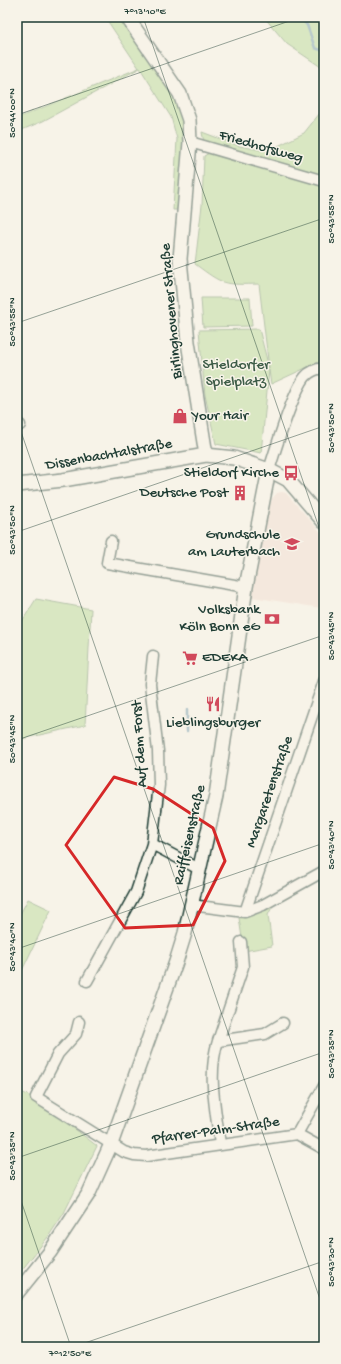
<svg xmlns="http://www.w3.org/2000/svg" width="341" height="1364" font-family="'Gochi Hand',sans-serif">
	<rect width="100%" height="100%" fill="#f7f3e8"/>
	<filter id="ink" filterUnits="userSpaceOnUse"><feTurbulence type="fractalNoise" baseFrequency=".025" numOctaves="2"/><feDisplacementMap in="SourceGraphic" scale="8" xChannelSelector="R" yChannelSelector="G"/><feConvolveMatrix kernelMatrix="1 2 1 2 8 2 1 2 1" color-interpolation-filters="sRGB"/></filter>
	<g filter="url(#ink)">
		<path fill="#f0dcd0" d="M282 492 286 493 324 536V598L321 608 252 597 266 516 272 499 277 493Z"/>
		<path fill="#b4da95" stroke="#6a8c64" d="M105 17H121L170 84 186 129 177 210H173L177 139 171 117 140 68 43 121 17 132V118L139 68Z
			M264 17H324V69L287 44Z
			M324 108V177L204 143 202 132 239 146 261 150 274 148 304 133Z
			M211 152 324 183V361H321L271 384 269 370 261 453 216 444 205 395 199 330 259 329 269 368 259 284C224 285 223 285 195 264L202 205 204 156Z
			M201 298H250L252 326 203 327Z
			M36 599 91 609 85 725 17 740V621L21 623Z
			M28 899 51 910 17 981V920Z
			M274 903 268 915 272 946 244 951 239 918 248 916Z
			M17 1090 36 1099 97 1146 64 1213 48 1237 17 1276Z"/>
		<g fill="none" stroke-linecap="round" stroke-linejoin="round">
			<path stroke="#6995aa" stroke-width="2.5" d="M299 17 307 25 315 48 324 51
				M187 731V710"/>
			<g stroke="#1f3d34" stroke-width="13">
				<path id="minor" d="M190 142 324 181
					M17 424 20 425
					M269 470C276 448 292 394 305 377 309 372 317 368 324 369
					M111 541 107 563 246 587
					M152 844 199 869
					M191 905 245 912 263 905 324 871
					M245 912 324 681
					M87 981 136 892 152 844 159 785 158 751 150 684 153 656
					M79 1022 76 1034 58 1054 36 1097 124 1152 134 1155 146 1156 297 1134 324 1149
					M218 1041 243 967 241 942
					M297 1134 324 1086
					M220 1145C216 1111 207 1074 218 1041L265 1034 283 1023"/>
			</g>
			<g stroke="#1f3d34" stroke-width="16">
				<path id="major" d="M127 17 180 94 189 120 190 142 180 259 188 342 206 455
					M17 485 63 480 206 455 234 458 269 470 288 480 324 522
					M17 1293 50 1252 89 1193 111 1144 176 962 185 933 216 796 246 587 269 470"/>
			</g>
			<use href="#minor" stroke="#f7f3e8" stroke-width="10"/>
			<use href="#major" stroke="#f7f3e8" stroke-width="13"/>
		</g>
	</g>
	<path d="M0 0H341V1364H0ZM114 777 153 789 213 828 225 861 193 925 125 928 66 845Z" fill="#f7f3e8" fill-opacity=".55" fill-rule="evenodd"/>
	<path fill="none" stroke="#d62828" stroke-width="3" stroke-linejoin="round" d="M114 777 153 789 213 828 225 861 193 925 125 928 66 845Z"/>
	<path fill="none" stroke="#1f3d34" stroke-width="1" stroke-opacity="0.45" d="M143 17 324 542M17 115 301 17M17 323 324 218M17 420 324 1311M17 532 324 426M17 740 324 635M17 949 324 843M17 1158 324 1052M17 1189 71 1347M73 1347 324 1261"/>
	<defs>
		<g id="shop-bare" transform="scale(1.2)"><path d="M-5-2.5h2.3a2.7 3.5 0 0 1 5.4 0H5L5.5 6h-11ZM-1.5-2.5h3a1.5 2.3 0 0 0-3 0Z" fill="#d1495b" stroke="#f7f3e8" stroke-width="2.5" paint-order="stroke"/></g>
		<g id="bus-bare" transform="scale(1.2)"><path d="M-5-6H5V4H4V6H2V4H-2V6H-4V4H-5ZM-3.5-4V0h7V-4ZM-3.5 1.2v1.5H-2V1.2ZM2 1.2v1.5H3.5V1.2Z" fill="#d1495b" stroke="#f7f3e8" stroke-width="2.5" paint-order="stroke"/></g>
		<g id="building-bare" transform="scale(1.2)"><path d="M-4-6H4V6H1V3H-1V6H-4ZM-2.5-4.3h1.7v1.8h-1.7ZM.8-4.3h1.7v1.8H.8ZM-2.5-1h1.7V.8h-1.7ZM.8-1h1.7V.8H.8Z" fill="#d1495b" stroke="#f7f3e8" stroke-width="2.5" paint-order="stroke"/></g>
		<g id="school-bare" transform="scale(1.2)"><path d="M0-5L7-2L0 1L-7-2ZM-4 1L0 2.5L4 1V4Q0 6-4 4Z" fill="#d1495b" stroke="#f7f3e8" stroke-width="2.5" paint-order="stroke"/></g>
		<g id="bank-bare" transform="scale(1.2)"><path d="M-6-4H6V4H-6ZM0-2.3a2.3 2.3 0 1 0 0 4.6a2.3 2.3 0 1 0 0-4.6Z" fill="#d1495b" stroke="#f7f3e8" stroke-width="2.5" paint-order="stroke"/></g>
		<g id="supermarket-bare" transform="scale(1.2)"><path d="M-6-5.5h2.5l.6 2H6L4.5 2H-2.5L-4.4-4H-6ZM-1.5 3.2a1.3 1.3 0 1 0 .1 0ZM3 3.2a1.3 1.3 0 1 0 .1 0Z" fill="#d1495b" stroke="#f7f3e8" stroke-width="2.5" paint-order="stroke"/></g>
		<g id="restaurant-bare" transform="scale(1.2)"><path d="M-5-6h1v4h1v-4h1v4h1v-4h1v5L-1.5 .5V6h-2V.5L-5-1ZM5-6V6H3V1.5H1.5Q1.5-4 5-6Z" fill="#d1495b" stroke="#f7f3e8" stroke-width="2.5" paint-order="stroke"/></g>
	</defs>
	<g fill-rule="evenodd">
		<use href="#shop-bare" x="180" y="416"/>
		<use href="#bus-bare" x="291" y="473"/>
		<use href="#building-bare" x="240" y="493"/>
		<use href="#school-bare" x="292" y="544"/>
		<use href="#bank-bare" x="272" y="619"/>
		<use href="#supermarket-bare" x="190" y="658"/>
		<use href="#restaurant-bare" x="213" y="704"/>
	</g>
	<g text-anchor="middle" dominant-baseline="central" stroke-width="3" stroke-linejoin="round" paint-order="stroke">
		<g font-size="15" fill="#1f3d34" stroke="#f7f3e8">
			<text transform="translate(261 147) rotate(16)">Friedhofsweg</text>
			<text transform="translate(172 311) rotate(-95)">Birlinghovener Straße</text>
			<text transform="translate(109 455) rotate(-10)">Dissenbachtalstraße</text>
			<text transform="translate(140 744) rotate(-94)">Auf dem Forst</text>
			<text transform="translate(270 792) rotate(-71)">Margaretenstraße</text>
			<text transform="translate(190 835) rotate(-77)">Raiffeisenstraße</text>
			<text transform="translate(216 1131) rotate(-8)">Pfarrer-Palm-Straße</text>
		</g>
		<g font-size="15" fill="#3d5c47" stroke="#f7f3e8">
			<text x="236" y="365">Stieldorfer<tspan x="236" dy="17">Spielplatz</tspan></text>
		</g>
		<g font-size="15" fill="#1f3d34" stroke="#f7f3e8" text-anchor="end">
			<text x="192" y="416" text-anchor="start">Your Hair</text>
			<text x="279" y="473">Stieldorf Kirche</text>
			<text x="228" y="493">Deutsche Post</text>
			<text x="280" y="535">Grundschule<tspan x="280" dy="17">am Lauterbach</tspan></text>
			<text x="260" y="610">Volksbank<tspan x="260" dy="17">Köln Bonn eG</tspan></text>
			<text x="202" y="658" text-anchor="start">EDEKA</text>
			<text x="213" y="723" text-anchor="middle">Lieblingsburger</text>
		</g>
	</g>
	<rect width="341" height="1364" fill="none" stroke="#f7f3e8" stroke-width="44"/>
	<rect x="22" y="22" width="297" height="1320" fill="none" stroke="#1f3d34" stroke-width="1.5"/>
	<g font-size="10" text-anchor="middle" fill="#1f3d34">
		<text x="145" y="14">7°13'10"E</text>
		<text transform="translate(11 113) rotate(-90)" y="4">50°44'00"N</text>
		<text transform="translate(330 219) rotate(-90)" y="4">50°43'55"N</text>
		<text transform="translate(11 322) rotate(-90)" y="4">50°43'55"N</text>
		<text transform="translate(330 428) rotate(-90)" y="4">50°43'50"N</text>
		<text transform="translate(11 530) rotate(-90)" y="4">50°43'50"N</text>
		<text transform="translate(330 636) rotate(-90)" y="4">50°43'45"N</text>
		<text transform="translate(11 739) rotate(-90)" y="4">50°43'45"N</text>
		<text transform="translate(330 845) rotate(-90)" y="4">50°43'40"N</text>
		<text transform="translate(11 947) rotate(-90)" y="4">50°43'40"N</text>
		<text transform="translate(330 1054) rotate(-90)" y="4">50°43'35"N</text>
		<text transform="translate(11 1156) rotate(-90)" y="4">50°43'35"N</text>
		<text transform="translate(330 1262) rotate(-90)" y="4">50°43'30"N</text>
		<text x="70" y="1356">7°12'50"E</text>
	</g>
</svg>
